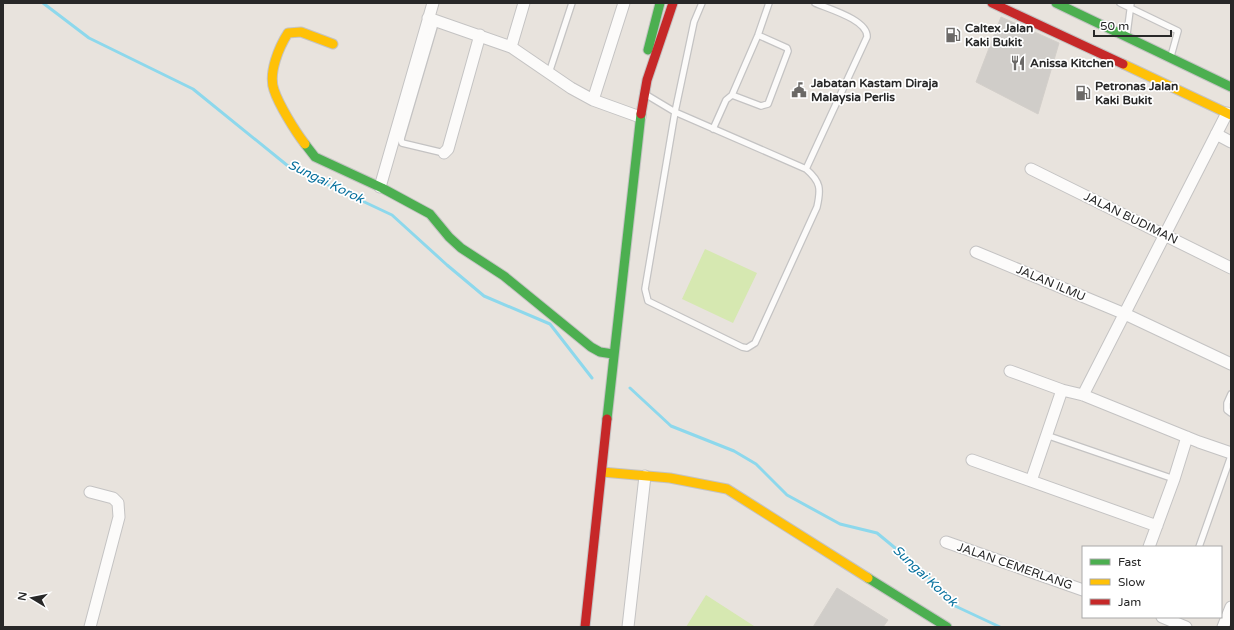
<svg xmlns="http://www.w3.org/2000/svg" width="1234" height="630" font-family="'Varela Round',sans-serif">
	<rect width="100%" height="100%" fill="#e8e3dd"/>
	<path fill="#d6e8b1" d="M705 249 757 273 733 323 682 299Z
		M706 595 754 626 753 627H686Z"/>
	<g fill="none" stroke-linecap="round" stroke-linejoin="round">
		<path stroke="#8dd8ec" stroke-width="3" d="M43 3 89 38 193 89 288 166 392 215 447 265 484 296 550 324 592 378
			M630 388 671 426 734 451 756 464 787 495 840 524 877 533 923 571 953 605 1000 627"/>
	</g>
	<path fill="#d0cdc9" stroke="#d3cfca" d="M1001 17 1059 43 1038 114 976 82Z
		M837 588 888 620 883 627H813Z"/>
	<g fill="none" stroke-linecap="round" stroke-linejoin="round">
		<g stroke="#c4c3c3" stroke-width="8">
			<path id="lane" d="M702 3 694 22 675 112 645 289 648 301 742 347 747 348 755 343 817 207C821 189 821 182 806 169
				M1120 3 1178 31 1171 56
				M436 20 401 139 402 143 444 153
				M1127 34 1131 3
				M549 73 572 3
				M645 94 675 112 806 169 867 37C868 20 829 9 815 3
				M732 95 761 106 768 104 788 51 787 48 758 35
				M713 129 726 100 732 95 758 35 769 3
				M1231 394 1227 403V410L1231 413
				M1046 435 1174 479
				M1199 547 1231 456"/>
		</g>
		<g stroke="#c4c3c3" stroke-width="13">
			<path id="street" d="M428 18 511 47 571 88 593 100 640 117
				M511 47 524 3
				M593 100 624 3
				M1216 134 1231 142
				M444 153 448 149 480 35
				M1031 169 1231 268
				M380 187 433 3
				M976 252 1125 314 1231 364
				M1010 371 1062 390 1083 395 1199 442 1231 453
				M1083 395 1227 113
				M972 460 1157 526
				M1031 481 1062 390
				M90 492 113 498 118 503 119 517 90 627
				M946 542 1083 590
				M1149 547 1174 479 1187 437
				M1162 617 1186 627
				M628 627 645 476
				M1223 627 1231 607"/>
		</g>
		<g stroke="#c4c3c3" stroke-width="11">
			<path id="fast" d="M1056 3 1231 87
				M648 50 660 3
				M305 144 315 157 382 188 430 214 449 237 461 248 504 276 591 347 600 352 613 354
				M607 419 641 114
				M868 578 947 627"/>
		</g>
		<g stroke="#c4c3c3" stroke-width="11">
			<path id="slow" d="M1123 64 1231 115
				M305 144C295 131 279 105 274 90 268 73 279 47 288 33L301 32 333 44
				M602 472 670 478 727 489 868 578"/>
		</g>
		<g stroke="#c4c3c3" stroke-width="11">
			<path id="jam" d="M992 3 1123 64
				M641 114 647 80 673 3
				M585 627 607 419"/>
		</g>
		<use href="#lane" stroke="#fcfbfa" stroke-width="5.5"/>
		<use href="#street" stroke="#fcfbfa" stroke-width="11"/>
		<use href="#fast" stroke="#4caf50" stroke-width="9"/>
		<use href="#slow" stroke="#ffc107" stroke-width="9"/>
		<use href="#jam" stroke="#c62828" stroke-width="9"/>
	</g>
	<defs>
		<g id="fuel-bare" transform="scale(1.2)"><path d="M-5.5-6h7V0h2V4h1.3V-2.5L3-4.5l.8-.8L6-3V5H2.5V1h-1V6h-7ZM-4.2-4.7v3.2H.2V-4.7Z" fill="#6b6967" stroke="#fff" stroke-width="2.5" paint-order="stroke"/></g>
		<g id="restaurant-bare" transform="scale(1.2)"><path d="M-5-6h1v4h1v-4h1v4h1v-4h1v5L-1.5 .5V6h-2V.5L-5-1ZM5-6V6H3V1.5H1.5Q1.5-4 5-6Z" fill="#6b6967" stroke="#fff" stroke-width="2.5" paint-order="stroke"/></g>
		<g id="civic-bare" transform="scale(1.2)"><path d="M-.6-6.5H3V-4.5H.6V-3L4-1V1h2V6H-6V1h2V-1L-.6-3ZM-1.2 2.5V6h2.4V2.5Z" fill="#6b6967" stroke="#fff" stroke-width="2.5" paint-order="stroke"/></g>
	</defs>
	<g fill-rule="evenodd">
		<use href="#fuel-bare" x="953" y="35"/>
		<use href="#restaurant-bare" x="1018" y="63"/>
		<use href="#civic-bare" x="799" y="90"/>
		<use href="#fuel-bare" x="1083" y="93"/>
	</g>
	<g text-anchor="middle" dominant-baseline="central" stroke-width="3.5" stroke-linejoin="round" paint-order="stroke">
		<g font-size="12" font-weight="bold" fill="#282828" stroke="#fff" text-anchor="start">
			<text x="965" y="28">Caltex Jalan<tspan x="965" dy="14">Kaki Bukit</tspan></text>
			<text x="1030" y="63">Anissa Kitchen</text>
			<text x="811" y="83">Jabatan Kastam Diraja<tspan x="811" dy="14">Malaysia Perlis</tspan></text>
			<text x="1095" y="86">Petronas Jalan<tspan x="1095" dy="14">Kaki Bukit</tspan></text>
		</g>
		<g font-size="12" fill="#282828" stroke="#fff">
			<text transform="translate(1131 218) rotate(26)">JALAN BUDIMAN</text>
			<text transform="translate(1051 283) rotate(23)">JALAN ILMU</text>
			<text transform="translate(1015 566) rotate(19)">JALAN CEMERLANG</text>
		</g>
		<g font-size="13" font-style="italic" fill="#07709d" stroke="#fff">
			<text transform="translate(326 182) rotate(26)">Sungai Korok</text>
			<text transform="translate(925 576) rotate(43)">Sungai Korok</text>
		</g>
	</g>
	<rect width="1234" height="630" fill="none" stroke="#282828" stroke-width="8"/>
	<rect x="1082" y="546" width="140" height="72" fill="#ffffff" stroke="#a9a9a9"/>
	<rect x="1090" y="559" width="20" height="6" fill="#4caf50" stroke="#a9a9a9"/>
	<text x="1118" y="566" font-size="12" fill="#282828">Fast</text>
	<rect x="1090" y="579" width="20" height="6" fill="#ffc107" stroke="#a9a9a9"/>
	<text x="1118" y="586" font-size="12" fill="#282828">Slow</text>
	<rect x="1090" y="599" width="20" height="6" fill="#c62828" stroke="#a9a9a9"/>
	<text x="1118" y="606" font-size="12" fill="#282828">Jam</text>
	<g transform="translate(32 598) rotate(280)" stroke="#ffffff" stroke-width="3" paint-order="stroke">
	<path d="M0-3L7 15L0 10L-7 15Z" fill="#282828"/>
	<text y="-6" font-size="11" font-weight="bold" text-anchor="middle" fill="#282828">N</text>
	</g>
	<path d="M1094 30v6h77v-6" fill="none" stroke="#282828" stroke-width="2"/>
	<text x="1100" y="30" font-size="12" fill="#282828" stroke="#ffffff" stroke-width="3" paint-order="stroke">50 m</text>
</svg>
